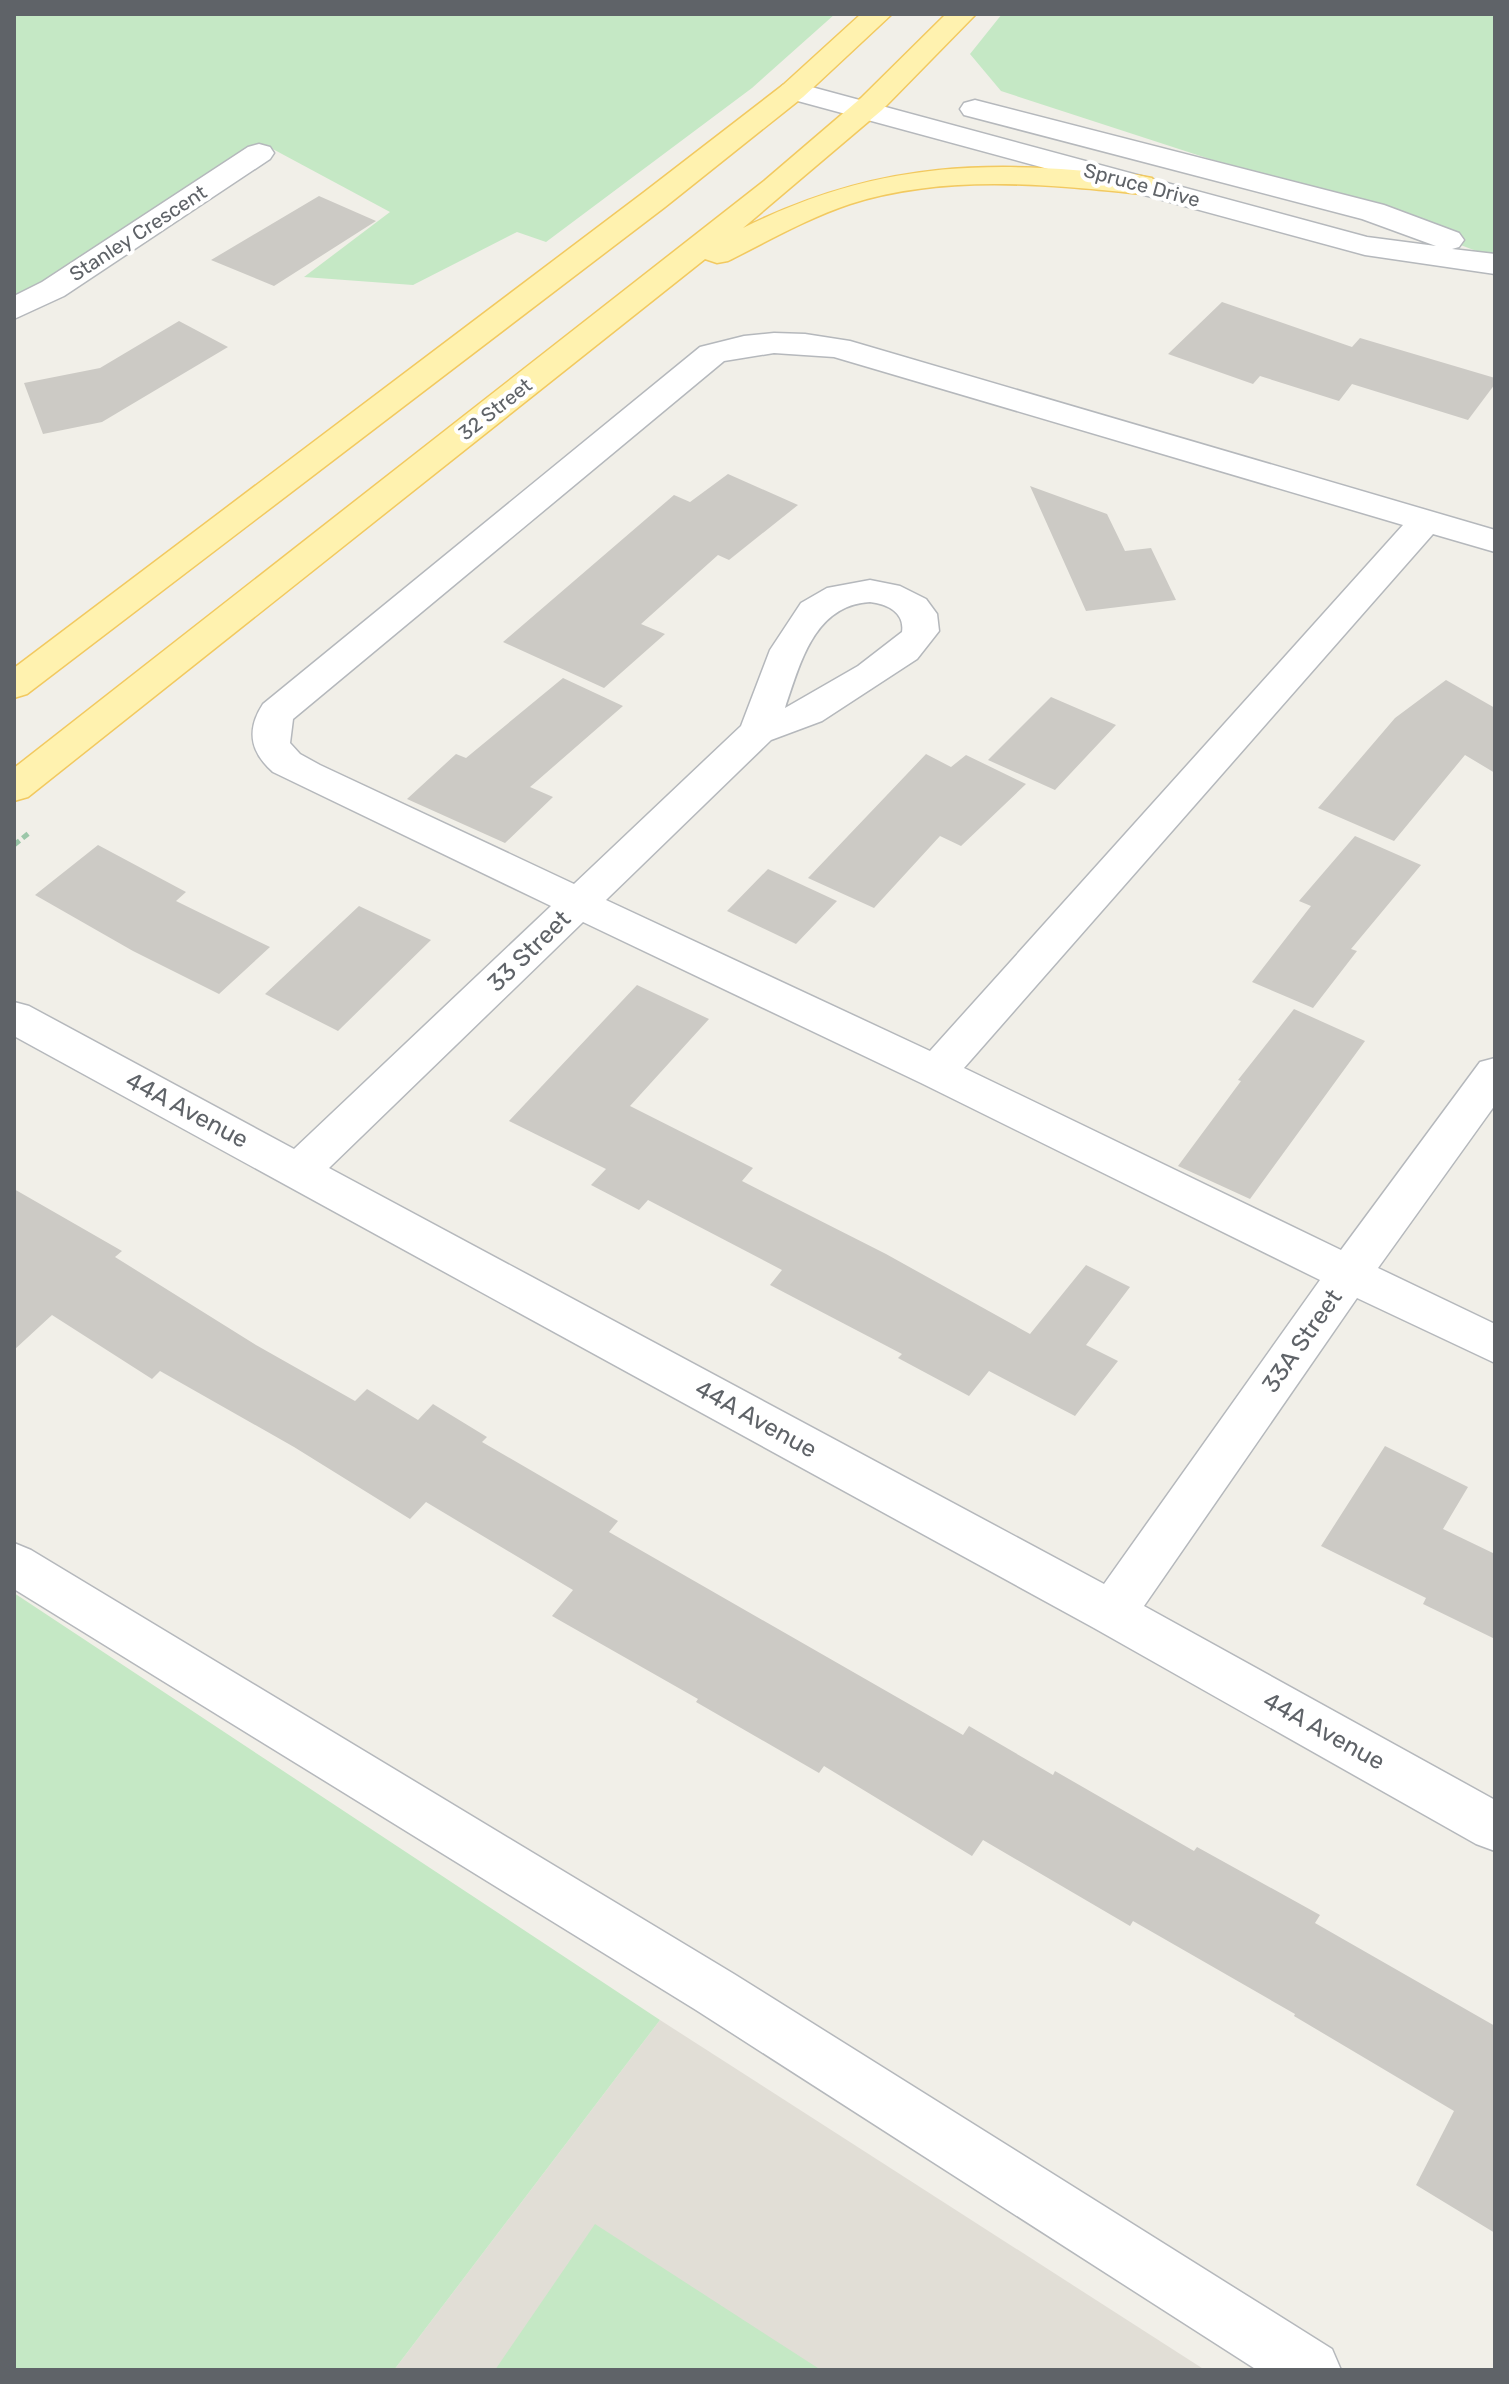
<svg xmlns="http://www.w3.org/2000/svg" width="1509" height="2384" font-family="Rubik,sans-serif">
	<rect width="100%" height="100%" fill="#f1efe8"/>
	<path fill="#e1ded6" d="M660 2020 1205 2370H394Z"/>
	<path fill="#c5e8c5" d="M14 14H835L752 88 546 242 517 232 413 285 304 277 390 212 269 147 14 309Z
		M1002 14H1495V258L1373 212 1001 91 970 54Z
		M14 1593 660 2020 394 2370H14Z
		M595 2224 821 2370H495Z"/>
	<path fill="#cccac5" d="M319 196 376 221 274 286 211 260Z
		M1222 302 1352 347 1360 338 1495 378V384L1468 420 1352 384 1339 401 1260 376 1253 384 1168 354Z
		M179 321 228 347 102 422 43 434 24 383 100 368Z
		M728 474 798 505 729 560 718 555 641 624 665 634 604 688 503 642 674 495 690 502Z
		M1030 486 1107 514 1125 551 1151 548 1176 600 1086 611Z
		M563 678 623 706 530 787 553 797 505 843 407 799 456 754 466 758Z
		M1446 680 1495 708V773L1465 755 1394 841 1318 808 1395 718Z
		M1051 697 1116 725 1055 790 988 760Z
		M926 754 951 767 966 755 1026 784 961 846 940 836 874 908 808 878Z
		M1355 836 1421 865 1351 949 1357 951 1313 1008 1252 982 1311 906 1299 901Z
		M98 845 186 892 176 901 270 947 219 994 133 951 35 895Z
		M768 869 837 901 796 944 727 911Z
		M359 906 431 940 338 1031 265 994Z
		M637 985 709 1019 630 1106 753 1168 742 1181 886 1254 1030 1334 1086 1265 1130 1287 1086 1345 1118 1361 1075 1416 989 1371 969 1396 898 1358 902 1354 770 1285 782 1270 648 1200 639 1210 591 1185 606 1169 509 1121Z
		M1294 1009 1365 1041 1250 1199 1178 1166 1241 1081 1238 1080Z
		M14 1189 122 1251 115 1257 256 1345 355 1401 367 1389 418 1420 433 1404 487 1437 482 1442 618 1521 609 1532 963 1735 969 1726 1053 1775 1055 1771 1194 1851 1197 1847 1320 1915 1315 1923 1495 2026V2233L1416 2185 1454 2111 1294 2016 1295 2014 1133 1921 1130 1926 983 1840 972 1856 824 1766 819 1773 696 1702 698 1699 552 1616 573 1590 426 1502 410 1519 294 1447 160 1371 152 1379 52 1315 14 1350Z
		M1385 1446 1468 1487 1443 1529 1495 1554V1639L1423 1604 1426 1598 1321 1546Z"/>
	<g fill="none" stroke-linecap="round" stroke-linejoin="round">
		<g stroke="#b5b8bc" stroke-width="3">
			<path id="minor" d="M793 82 1367 237 1436 246 1362 219 964 115 960 109 964 103 975 100 1384 205 1459 233 1464 240 1459 247 1452 249 1495 254V274L1365 255 783 97 778 91 783 85Z
				M259 144 270 147 274 153 270 159 64 296 14 319V296L42 282 248 147Z
				M774 333 805 334 850 341 1495 530V552L1433 534 964 1068 1341 1250 1480 1062 1495 1058V1105L1378 1268 1495 1324V1363L1357 1298 1144 1606 1495 1800V1851L1476 1844 1094 1628 14 1036V1002L29 1006 294 1149 551 906 273 772C250 752 246 730 263 704L700 347 744 336ZM774 353 834 357 1403 525 930 1051 606 900 771 740 822 721 917 659 939 631 937 614 926 599 900 586 870 580 827 588 801 603 770 650 741 726 574 884 320 765 300 754 290 743 293 719 724 361ZM870 602C888 604 905 613 902 632L858 666 785 708C800 664 814 605 870 602ZM583 922 921 1083 1320 1280 1104 1584 329 1168Z
				M14 1543 31 1550 734 1974 1332 2349 1341 2370H1257L696 2010 14 1589Z"/>
		</g>
		<g stroke="#f2c960" stroke-width="3">
			<path id="major" d="M861 14H892L803 97 665 207 27 694 14 698V668L643 193 783 85Z
				M946 14H976L882 110 743 228C882 159 991 160 1141 176L1152 178 1156 185 1152 192 1141 194C1044 184 944 174 850 204 808 218 768 241 728 261L717 263 705 259 28 797 14 801V768L764 181 861 98Z"/>
		</g>
		<path stroke="#9cc7a9" stroke-width="5" stroke-dasharray="7 4" stroke-linecap="butt" d="M14 845 29 833"/>
		<use href="#minor" fill="#fff" fill-rule="evenodd"/>
		<use href="#major" fill="#fff2af" fill-rule="evenodd"/>
	</g>
	<g text-anchor="middle" dominant-baseline="central" stroke-width="8" stroke-linejoin="round" paint-order="stroke">
		<g font-size="20" fill="#5f6368" stroke="#fff">
			<text transform="translate(1142 185) rotate(15)">Spruce Drive</text>
			<text transform="translate(138 233) rotate(-33)">Stanley Crescent</text>
			<text transform="translate(495 409) rotate(-38)">32 Street</text>
		</g>
		<g font-size="24" fill="#5f6368" stroke="#fff">
			<text transform="translate(529 951) rotate(-44)">33 Street</text>
			<text transform="translate(187 1110) rotate(28)">44A Avenue</text>
			<text transform="translate(1302 1341) rotate(-55)">33A Street</text>
			<text transform="translate(756 1419) rotate(29)">44A Avenue</text>
			<text transform="translate(1324 1731) rotate(29)">44A Avenue</text>
		</g>
	</g>
	<rect width="1509" height="2384" fill="none" stroke="#5f6368" stroke-width="32"/>
</svg>
